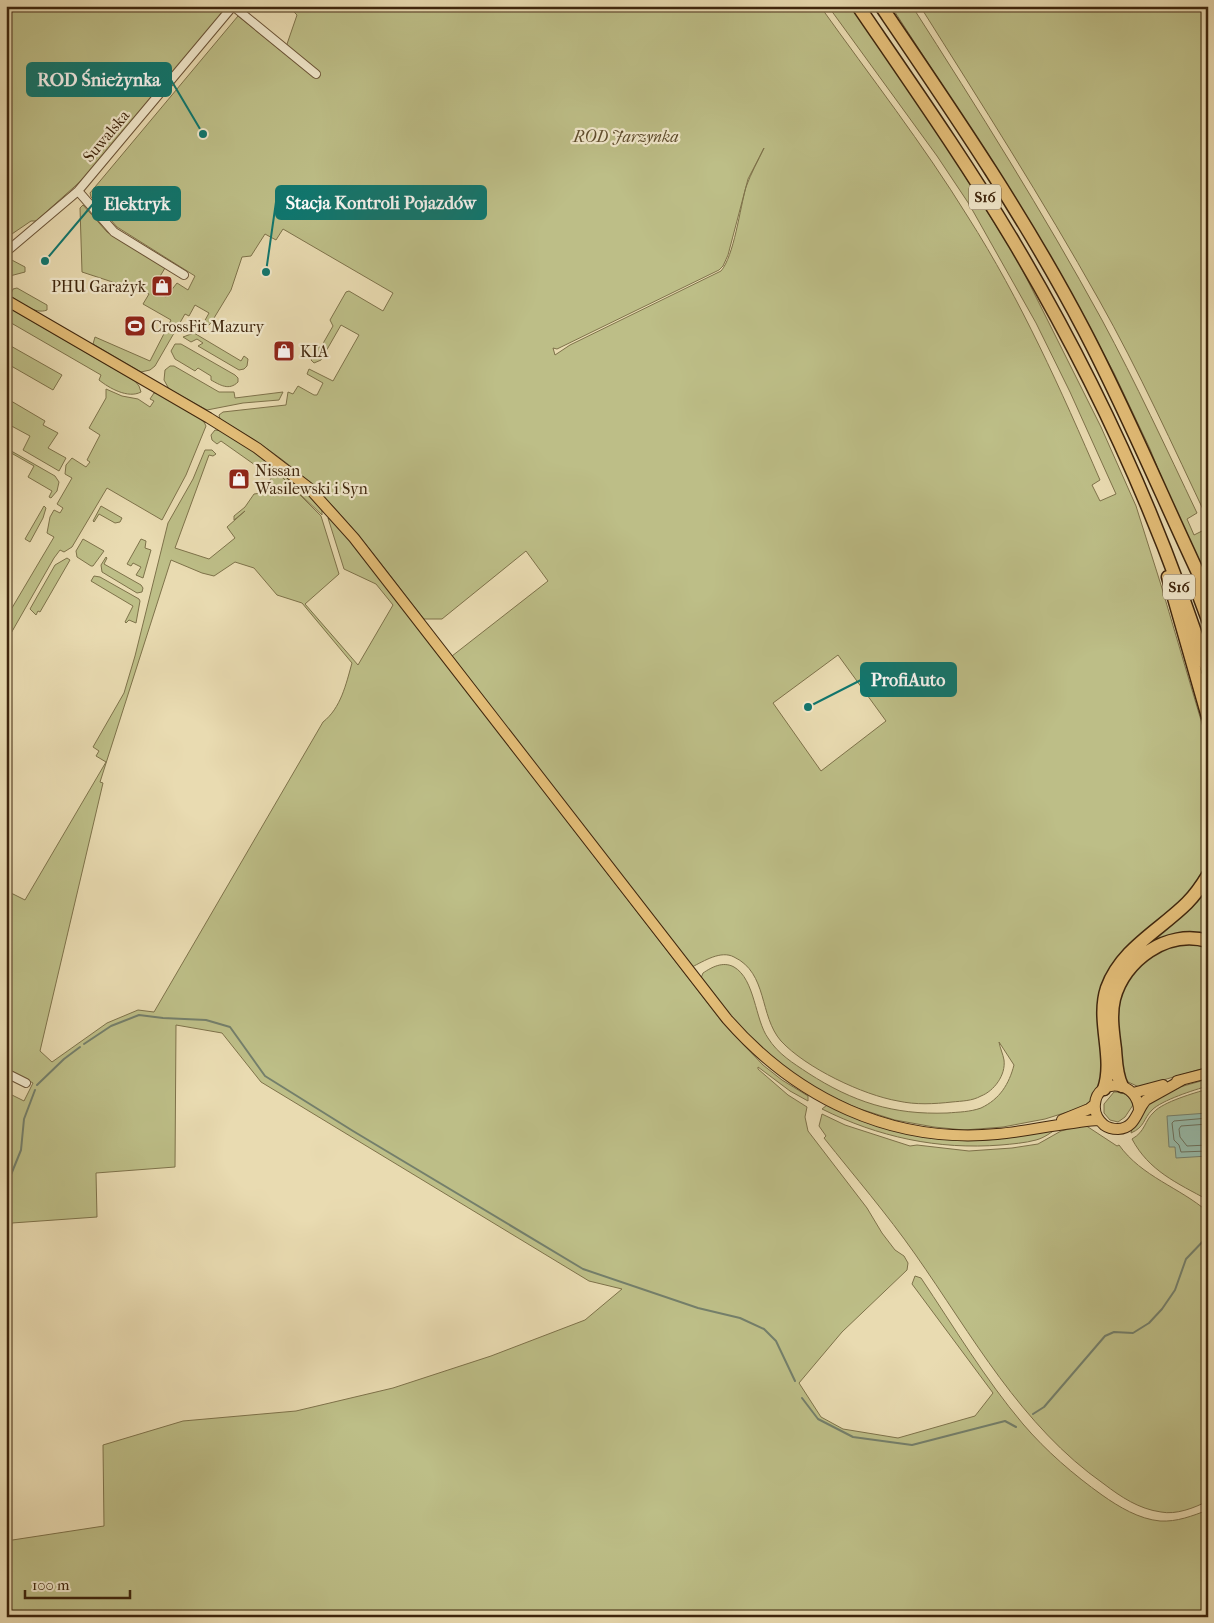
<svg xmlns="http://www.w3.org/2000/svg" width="1214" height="1623" font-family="'IM FELL French Canon',serif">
	<rect width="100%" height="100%" fill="#e9dbb1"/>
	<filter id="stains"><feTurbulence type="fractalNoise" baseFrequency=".004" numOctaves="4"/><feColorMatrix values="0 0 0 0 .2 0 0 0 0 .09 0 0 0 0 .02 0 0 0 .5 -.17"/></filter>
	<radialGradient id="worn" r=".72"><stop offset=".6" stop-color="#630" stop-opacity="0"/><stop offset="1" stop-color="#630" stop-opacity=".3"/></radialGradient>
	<path fill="#bdbe87" stroke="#7e724a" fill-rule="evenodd" d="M6 6H228L83 179 36 221H31L6 238Z
		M288 6H820C870 76 923 144 968 217 1021 300 1061 390 1100 480L1092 485 1100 501 1116 494 1070 392 1036 323 969 204 937 156 828 6H851L939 135 1017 259 1101 427 1136 506 1161 585 1208 744V864L1192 890 1119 956 1104 1081 1090 1102 1080 1108 1045 1119 1003 1127 964 1130 934 1127 895 1120 857 1108 828 1095 794 1075 745 1034 701 978 703 973C712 967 723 961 734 967 755 979 755 1020 768 1038 778 1054 793 1063 808 1073 853 1102 893 1115 947 1113 959 1112 970 1112 981 1108 1000 1099 1009 1084 1014 1065L999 1042C1000 1048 1003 1054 1004 1060 1006 1075 994 1091 981 1096 972 1101 962 1101 952 1102 934 1104 916 1105 898 1101 863 1095 806 1068 781 1041 759 1016 768 973 734 957 721 950 704 961 692 967L452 656 548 581 526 551 442 619H424C385 570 348 516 301 475 276 453 248 436 220 419L219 415 223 412 286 405 288 392 293 394 298 386 314 395H317L323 383 307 374 309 369 333 381 359 335 341 325 321 360 314 363 311 360 318 347H321L333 326 330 320 346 292 349 291 383 311 393 293 283 229 276 240 265 234 251 256 242 257 231 290 211 323 209 325 203 324 209 313 195 305 189 316 185 314 155 366 150 370 141 372 93 344 95 337 150 361 171 320 143 304 149 294 82 272 80 208 83 205 107 232 165 268 153 288 166 297 177 283 188 290 195 276 117 227 91 197 90 193 238 16 301 67H304L286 47 297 15ZM764 148C758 161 751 173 746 187 740 208 734 256 721 271L570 345 555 355 553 348 557 349 719 270 723 266 728 255 748 179ZM838 655 886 721 821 771 773 703Z
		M891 6H912C978 109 1043 212 1102 320 1136 383 1166 448 1197 513L1187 519 1194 535 1208 528V581L1181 526 1150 449 1114 373 1072 294 998 171Z
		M920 6H1208V520C1173 446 1139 371 1099 300 1043 200 981 103 920 6Z
		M8 258 25 267V272L6 277V259Z
		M17 288 47 305V310C35 315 20 302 10 296L13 289Z
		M6 306 135 381 139 386 141 392C128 399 109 388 99 380L101 375 6 320Z
		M194 333 241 361 244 356 248 359 247 366 244 369 239 370 198 346 203 343 197 339 191 342 183 337Z
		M175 344H181L235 375 238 378V382C229 391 220 385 211 380V376L198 368 195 371 175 359 171 351Z
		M9 345 62 375 53 390 6 363V349Z
		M170 366H174L219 392H234L235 398 283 392 279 400 243 403 207 410 169 389 164 380 165 370Z
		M106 389 122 396 138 399 150 407 154 401 150 399 154 393H157L199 418 204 422 206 426 186 475 162 520 107 488 72 547 64 552 60 550 54 558 6 642V618L54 537 47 533 50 517 54 510 60 513 63 508 57 504 72 478 65 474 66 465 72 458 86 467 90 462 87 460 100 435 89 428 106 398Z
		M6 398 45 421 43 425 58 433 48 448 66 458 59 471 23 450 30 436 6 423Z
		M215 430 222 431C258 454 294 477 322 510V515L283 478 321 516 339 574 305 604 358 665 393 605 376 584 344 569 328 518H332L354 545 722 1022 763 1065 782 1080 808 1096V1101L790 1091 758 1067V1069L788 1095 807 1107 805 1117 808 1131 867 1208 882 1233 895 1250 904 1256 908 1263 907 1270 842 1332 799 1383 821 1417 843 1429 898 1438 975 1416 993 1393 912 1284 915 1276 921 1278C954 1327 985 1379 1023 1424 1046 1451 1074 1475 1102 1495 1119 1507 1139 1519 1160 1521 1177 1522 1192 1516 1208 1510V1617H6V1541L104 1526 103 1445 183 1421 296 1411 393 1388 491 1356 585 1320 622 1289 589 1281 261 1082 222 1033 176 1025 175 1167 96 1173 97 1217 12 1223 6 1274V1092L24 1101 33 1083 6 1068V896L9 892 25 900 106 762 96 756 99 751 93 747 124 693 135 656 168 523 193 479 205 450H212L216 454 213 456 209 455 175 548 209 559 235 538 227 527 245 511 234 520V516L245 507 254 494 261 493 272 477 221 441 217 444 212 440 211 435ZM171 560 202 573 214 576 235 562 254 568 277 595 302 603 352 663C346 684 341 708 323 722L154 1012 138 1010 107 1023 52 1062 40 1051 103 783 100 782Z
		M6 448 55 476 59 482 57 491 51 498 49 497 52 491 28 477 34 466 6 450Z
		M44 506 46 508 43 518 30 542 25 539Z
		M101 506 122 518 120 522 115 523 99 514 94 522 93 521Z
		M83 539 104 551 93 566H91L77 557 76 551Z
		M141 539 146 541 145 548 151 550 143 578 136 575 141 567 133 563 131 566 127 564Z
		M106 557 107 558 104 564 141 585 143 588 142 592 137 593 102 572 101 565Z
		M67 558 70 560 40 612 38 611 36 615 30 609 55 565Z
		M94 576 100 577 139 599 140 601 136 623 129 620 126 623 125 622 133 606 91 581Z
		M1208 883V936L1135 955 1123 966Z
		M1182 942 1208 945V1067L1139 1087 1126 1081 1123 1078 1116 1022 1118 1000 1125 981 1146 957Z
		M1208 1079V1086C1194 1090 1162 1100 1152 1110 1143 1119 1145 1127 1131 1133L1132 1129 1138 1122 1149 1103 1180 1087Z
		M1208 1089V1200C1177 1183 1149 1171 1132 1139 1146 1131 1144 1121 1154 1112 1163 1102 1194 1093 1208 1089Z
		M1114 1092C1123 1092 1130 1095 1133 1105L1125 1117 1118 1122 1110 1120 1104 1113V1104Z
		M827 1105C875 1129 933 1144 987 1140 1012 1138 1036 1133 1059 1127 1052 1132 1044 1138 1036 1140 1025 1143 1012 1144 1001 1145 938 1150 878 1137 822 1109Z
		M822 1114 845 1125 910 1146 917 1145 969 1151 1012 1148 1038 1144 1061 1131 1085 1125 1117 1146 1119 1145C1142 1177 1179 1187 1208 1212V1501C1194 1508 1176 1515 1161 1512 1139 1509 1121 1497 1104 1484 1021 1426 972 1335 915 1254 887 1214 855 1177 824 1138L826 1136 819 1126Z"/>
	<path fill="#97bbaa" stroke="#747f6b" d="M1208 1113V1156L1176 1158 1175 1147H1169L1167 1116Z"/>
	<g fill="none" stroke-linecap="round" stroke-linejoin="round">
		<path stroke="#6b705c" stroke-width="1" d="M1208 1118 1174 1121 1172 1123 1174 1140 1179 1145 1181 1152 1208 1151
			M1208 1124 1181 1126 1179 1129 1180 1137 1187 1146 1208 1145"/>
		<path stroke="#747f6b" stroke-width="2" d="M84 1044 111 1026 139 1015 163 1018 206 1020 230 1027 265 1076 353 1131 583 1269 698 1308 740 1318 764 1329 776 1341 795 1381
			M37 1085 64 1059 80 1047
			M8 1182 21 1150 24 1119 35 1090
			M802 1398 818 1419 853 1437 912 1445 1005 1421 1016 1427
			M1033 1414 1044 1407 1105 1336 1114 1332 1133 1333 1149 1323 1162 1309 1175 1290 1186 1259 1208 1236"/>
		<g stroke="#6a5336" stroke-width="10">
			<path id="minor" d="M78 191 114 232 184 275
				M6 252 78 191 233 6 316 74
				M6 1073 26 1083"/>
		</g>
		<g stroke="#3f260d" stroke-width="12">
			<path id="major" d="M6 300 209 418 257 448 309 488 354 538 727 1019C796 1098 891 1144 997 1134 1022 1132 1047 1126 1073 1123 1081 1122 1090 1120 1099 1120
				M1177 1081 1208 1073
				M1133 1093 1163 1085
				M1139 1111C1139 1080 1097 1077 1095 1104 1094 1112 1098 1120 1104 1125 1108 1128 1113 1129 1118 1129 1136 1128 1136 1111 1146 1100L1182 1080
				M1062 1120 1089 1109 1095 1104"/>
		</g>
		<g stroke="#3f260d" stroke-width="15">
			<path id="highway" d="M858 6C912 85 966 162 1015 244 1095 379 1161 522 1208 672
				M881 6C953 112 1025 217 1084 330 1129 416 1166 506 1208 594
				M1168 577 1208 717
				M1195 585 1208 620
				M1122 1086C1116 1075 1116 1061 1115 1049 1113 1033 1110 1015 1114 999 1124 960 1167 929 1208 941
				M1104 1089C1115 1057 1096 1021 1107 988 1121 949 1160 930 1187 903 1195 895 1202 885 1208 875"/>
		</g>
		<use href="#minor" stroke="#f1e8cc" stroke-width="8"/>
		<use href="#major" stroke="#e4be78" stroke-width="10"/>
		<use href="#highway" stroke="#e4be78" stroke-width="12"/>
	</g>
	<defs>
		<g id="shop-square" transform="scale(1.125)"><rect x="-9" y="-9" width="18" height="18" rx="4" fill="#8f2418" stroke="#f1e8cc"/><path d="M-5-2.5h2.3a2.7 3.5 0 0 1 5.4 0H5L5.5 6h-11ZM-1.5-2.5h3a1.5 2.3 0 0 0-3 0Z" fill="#fff"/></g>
		<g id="stadium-square" transform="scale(1.125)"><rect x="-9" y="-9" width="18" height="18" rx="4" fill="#8f2418" stroke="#f1e8cc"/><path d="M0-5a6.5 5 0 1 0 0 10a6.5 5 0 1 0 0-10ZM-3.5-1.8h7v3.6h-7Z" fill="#fff"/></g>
	</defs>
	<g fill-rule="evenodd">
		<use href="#shop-square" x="162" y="286"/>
		<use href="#stadium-square" x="135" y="326"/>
		<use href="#shop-square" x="284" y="351"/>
		<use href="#shop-square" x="239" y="479"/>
	</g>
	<g text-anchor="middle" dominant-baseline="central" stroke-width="4.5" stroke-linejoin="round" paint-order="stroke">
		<g fill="#f1e8cc" stroke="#746046" stroke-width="1">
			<rect x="969" y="184.5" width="32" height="25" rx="4"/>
			<rect x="1163" y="574.5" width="32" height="25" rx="4"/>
		</g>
		<g font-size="15" font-weight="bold" fill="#3f260d">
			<text x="985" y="197">S16</text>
			<text x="1179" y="587">S16</text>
		</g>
		<g font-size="16" fill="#3f260d" stroke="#f1e8cc">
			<text transform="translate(106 136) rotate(-50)">Suwalska</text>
		</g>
		<g font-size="16" font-style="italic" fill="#5e4c2c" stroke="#f1e8cc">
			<text x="626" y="136">ROD Jarzynka</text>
		</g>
		<g font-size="16" fill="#3f260d" stroke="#f1e8cc" text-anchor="start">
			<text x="146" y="286" text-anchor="end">PHU Garażyk</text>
			<text x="151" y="326">CrossFit Mazury</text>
			<text x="300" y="351">KIA</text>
			<text x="255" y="470">Nissan<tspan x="255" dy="18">Wasilewski i Syn</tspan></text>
		</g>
	</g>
	<path fill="none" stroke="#0f766e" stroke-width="2" d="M203 134L171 80M266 272L276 202M45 261L93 204M808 707L861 680"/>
	<g fill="#0f766e" stroke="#f1e8cc" stroke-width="2">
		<circle cx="203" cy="134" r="5"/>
		<circle cx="266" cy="272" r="5"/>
		<circle cx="45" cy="261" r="5"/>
		<circle cx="808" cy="707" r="5"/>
	</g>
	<g fill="#0f766e" stroke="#0f766e" stroke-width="2">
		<rect x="27" y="63" width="144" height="33" rx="5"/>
		<rect x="276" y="186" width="210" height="33" rx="5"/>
		<rect x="93" y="187" width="87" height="33" rx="5"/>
		<rect x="861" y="663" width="95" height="33" rx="5"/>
	</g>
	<g font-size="18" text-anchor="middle" font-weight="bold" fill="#fff">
		<text x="99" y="86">ROD Śnieżynka</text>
		<text x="381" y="209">Stacja Kontroli Pojazdów</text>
		<text x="137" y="210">Elektryk</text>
		<text x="908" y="686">ProfiAuto</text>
	</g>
	<rect width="1214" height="1623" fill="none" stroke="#e9dbb1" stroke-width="25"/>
	<rect x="8" y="8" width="1199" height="1608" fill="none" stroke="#3f260d" stroke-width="2.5"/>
	<rect x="12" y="12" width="1189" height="1598" fill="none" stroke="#3f260d"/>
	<path d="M25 1590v8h105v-8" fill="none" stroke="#3f260d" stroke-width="2.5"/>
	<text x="32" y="1590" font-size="15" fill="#3f260d" stroke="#f1e8cc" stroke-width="4" paint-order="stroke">100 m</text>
	<rect width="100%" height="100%" filter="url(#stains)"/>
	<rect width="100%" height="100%" fill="url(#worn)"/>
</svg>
